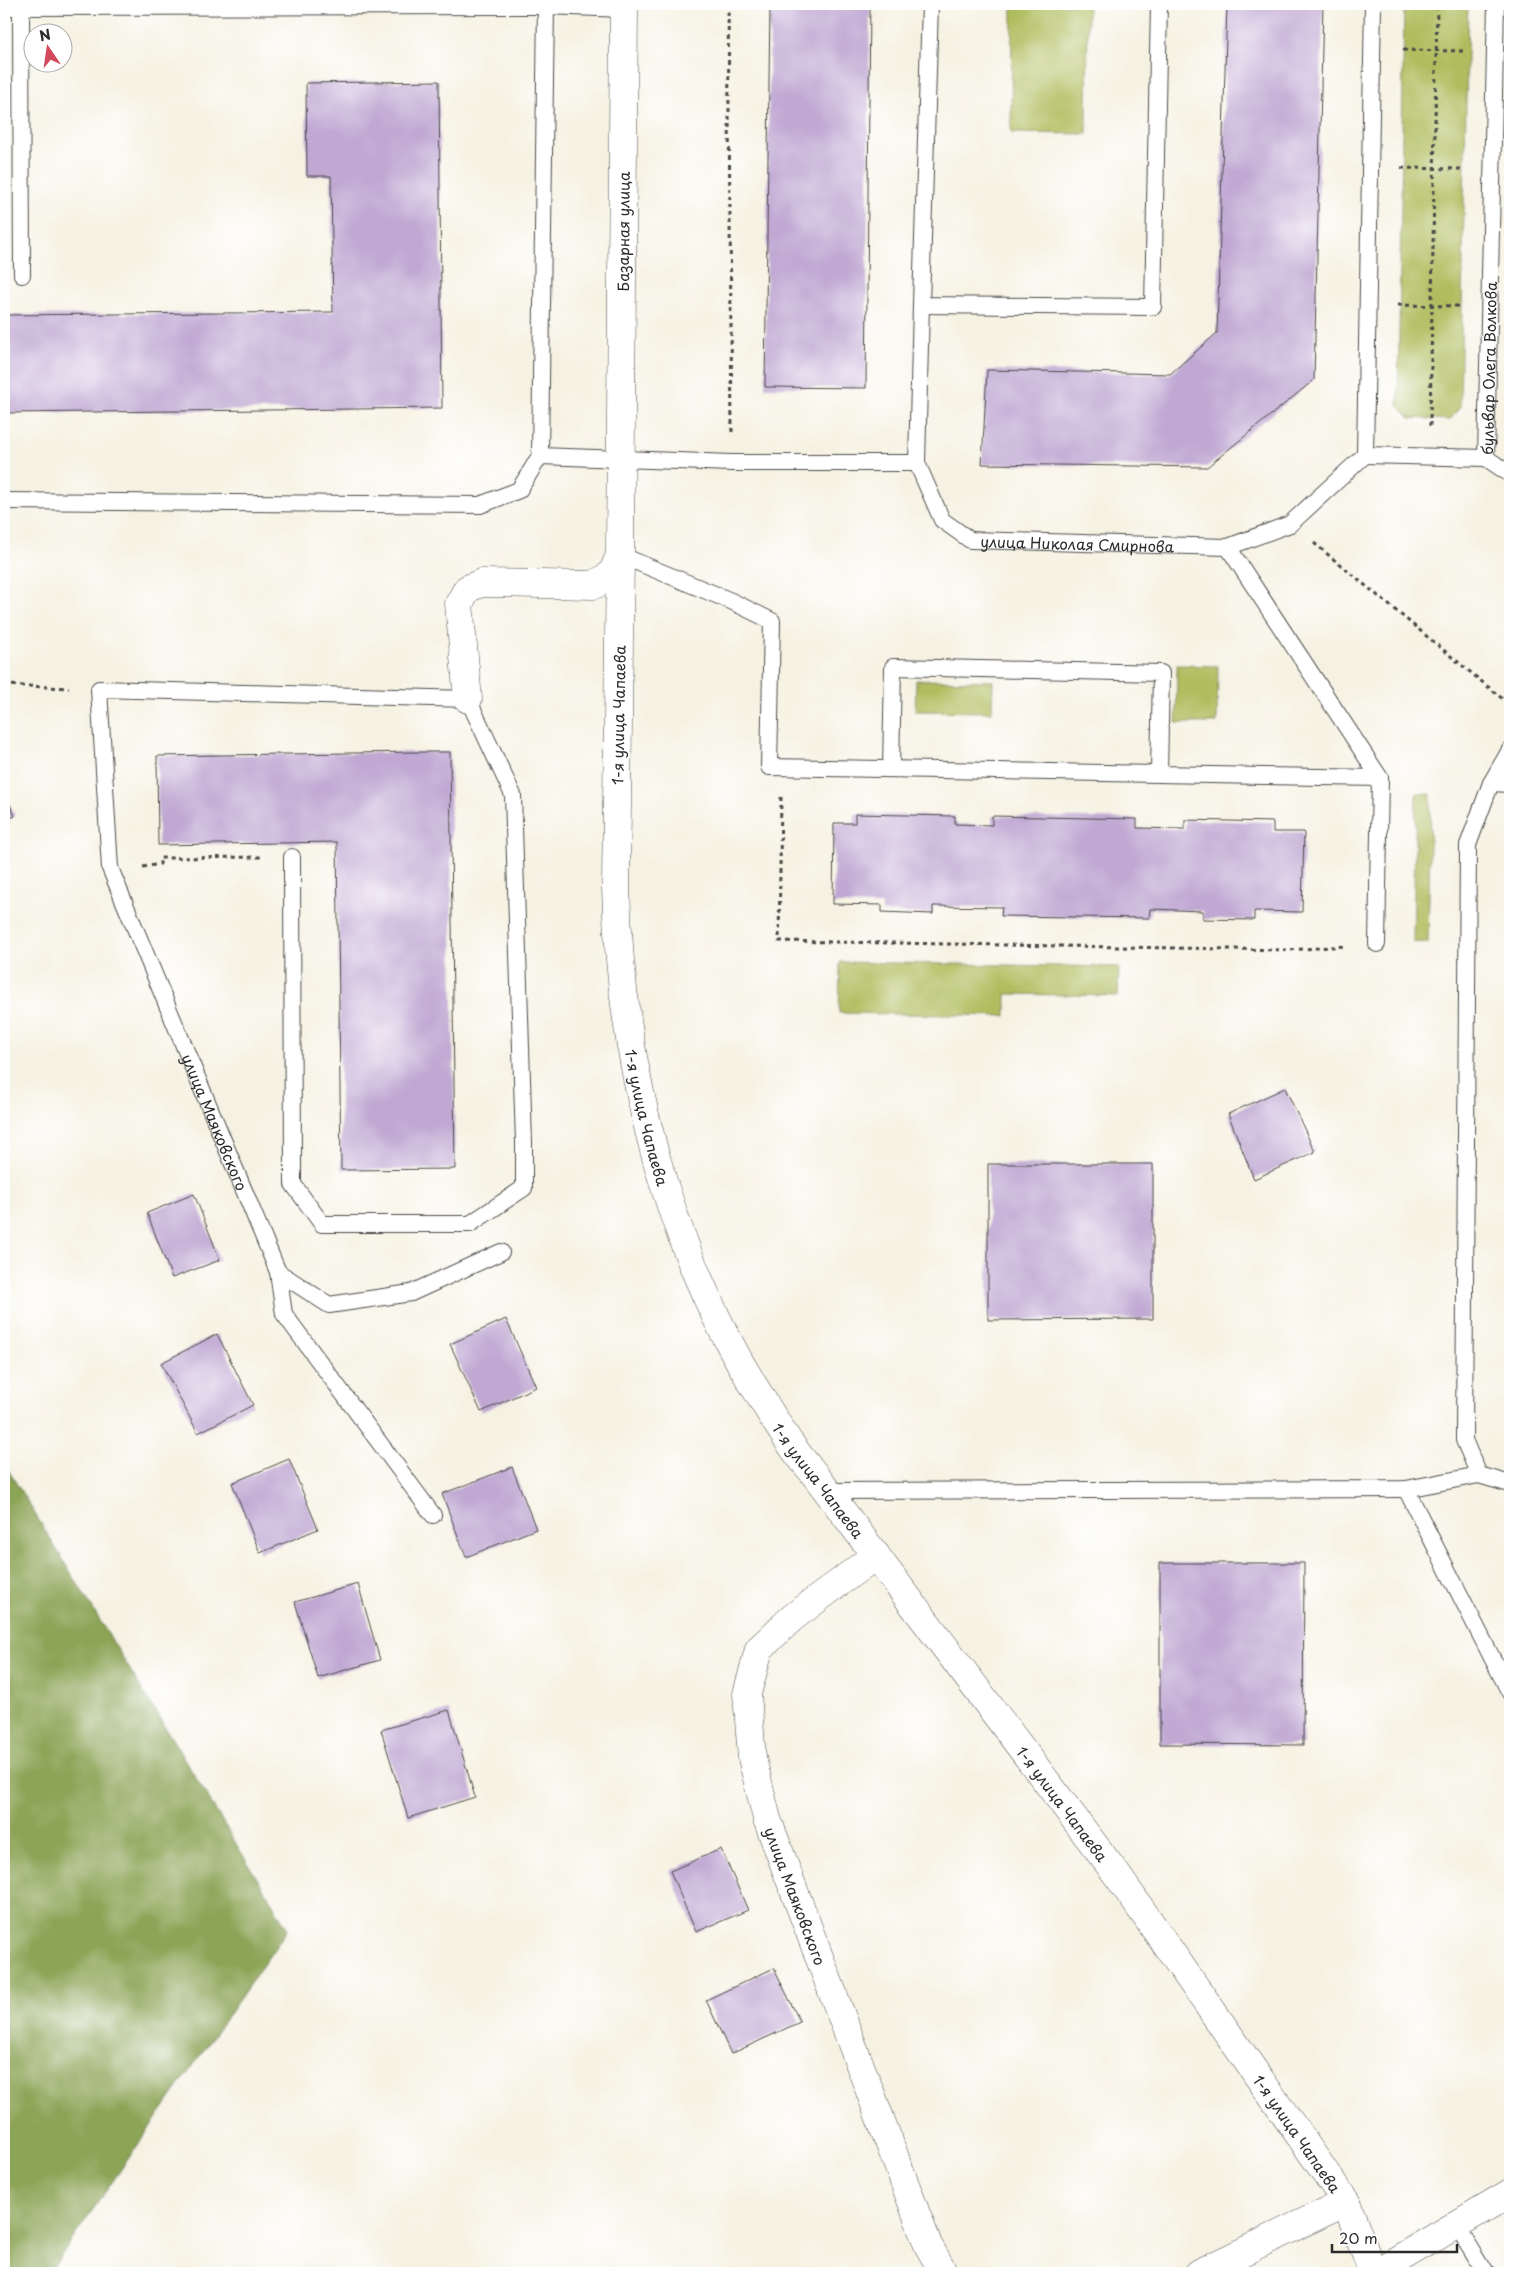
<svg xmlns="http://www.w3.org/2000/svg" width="1514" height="2277" font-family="'Playpen Sans',sans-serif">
	<rect width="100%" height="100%" fill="#fff"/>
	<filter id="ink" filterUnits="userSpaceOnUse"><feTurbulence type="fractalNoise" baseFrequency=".02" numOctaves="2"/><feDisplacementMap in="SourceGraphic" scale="10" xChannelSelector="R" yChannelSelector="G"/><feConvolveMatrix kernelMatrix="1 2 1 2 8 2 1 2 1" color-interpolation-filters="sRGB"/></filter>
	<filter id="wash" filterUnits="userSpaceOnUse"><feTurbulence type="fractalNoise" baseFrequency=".0096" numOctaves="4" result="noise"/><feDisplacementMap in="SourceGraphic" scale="20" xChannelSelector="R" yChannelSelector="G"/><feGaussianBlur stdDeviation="1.12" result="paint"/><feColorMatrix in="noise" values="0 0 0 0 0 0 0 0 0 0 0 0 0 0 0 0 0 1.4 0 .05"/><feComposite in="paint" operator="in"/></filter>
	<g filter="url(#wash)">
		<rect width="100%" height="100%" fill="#f6f2e3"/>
		<path fill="#b0bd5f" stroke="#6e7445" d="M1012 4H1088L1087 134 1011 133Z
			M1404 4H1468L1460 407 1450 420 1410 418 1398 405Z
			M1177 665 1218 666 1217 723H1176Z
			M916 680 993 681 992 712 915 711Z
			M1416 793 1431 794 1428 943 1413 942Z
			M840 962 1119 967 1118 996 1006 994V1016L839 1013Z"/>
		<path fill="#8ca456" stroke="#5c6840" d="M4 1463 288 1929 49 2273H4Z"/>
		<g id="blocks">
			<path fill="#c0a8d3" d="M770 4H870L866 388 765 387Z
				M1227 4H1323L1314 380 1207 467 982 464 987 370 1170 374 1217 333Z
				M439 81 442 408 4 413V315L333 312 331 176H307L306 83Z
				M417 752H450L455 1169 341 1170 337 842 158 845 157 756Z
				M4 792 15 816 4 821Z
				M855 814 955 816V824L992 825V816L1137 819V828L1185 829V820L1273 822V832H1304L1302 912 1254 911V920L1203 919V911L1150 909 1149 918 1001 916 1002 907 933 906V914L882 912V905L833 904 834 823H855Z
				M1285 1088 1315 1152 1254 1179 1228 1114Z
				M988 1164H1153V1319L988 1320Z
				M194 1194 220 1260 172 1278 147 1213Z
				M506 1319 536 1387 481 1412 450 1344Z
				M217 1334 253 1405 198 1433 161 1363Z
				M289 1459 318 1529 260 1553 232 1483Z
				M512 1467 536 1529 466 1557 442 1494Z
				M1160 1563H1304L1303 1745 1160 1744Z
				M358 1584 380 1660 318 1678 295 1602Z
				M449 1710 475 1797 408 1818 381 1730Z
				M721 1849 748 1910 696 1932 670 1871Z
				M774 1968 800 2022 731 2054 706 2000Z"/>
		</g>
	</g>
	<g filter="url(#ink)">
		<use href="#blocks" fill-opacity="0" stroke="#494947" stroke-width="1"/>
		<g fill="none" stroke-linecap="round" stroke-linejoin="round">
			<g stroke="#494947" stroke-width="18">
				<g id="lane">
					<path d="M930 4 921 305 1153 307 1159 4"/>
					<path d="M4 7 546 6 624 9"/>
					<path d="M21 7 22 275"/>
					<path id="s1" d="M1365 455 1486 458 1496 4"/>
					<path d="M1365 455 1373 4"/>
					<path id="s2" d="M540 456 732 463H917L942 520 970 540 1228 547 1290 524 1365 455"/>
					<path d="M1486 458 1510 474"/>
					<path d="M917 463 921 305"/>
					<path d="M4 501 480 505 519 490 540 456 546 6"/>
					<path d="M1228 547 1380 778 1377 944"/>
					<path d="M620 555 731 601 772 621 769 767 1380 778"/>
					<path d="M1510 750 1491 783 1468 845 1464 1440 1479 1475 1510 1484"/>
					<path d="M891 769 893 667 1161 673 1159 774"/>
					<path d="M1491 783 1510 784"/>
					<path id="s3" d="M292 857 293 1184 322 1224H470L524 1188V1143L513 795 468 699 99 689 110 868 278 1272 284 1314 433 1515"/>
					<path d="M278 1272 329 1305 411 1293 501 1252"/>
					<path d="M1406 1489 1510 1693"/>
					<path d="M827 1491 1406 1489 1479 1475"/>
					<path d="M1457 2226 1486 2273"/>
				</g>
			</g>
			<g stroke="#494947" stroke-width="29">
				<g id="street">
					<path id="s4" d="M620 555 616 887C620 1062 666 1247 760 1396 776 1422 791 1448 812 1471L1117 1875 1346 2202 1373 2273"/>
					<path id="s5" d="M468 699 459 604 467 589 481 583 594 585 612 574 620 555 624 4"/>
					<path id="s6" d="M876 1555 792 1618 759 1649 747 1694 752 1758 767 1819 928 2245 944 2273"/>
					<path d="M1199 2273 1346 2202"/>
					<path d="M1375 2273 1510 2193"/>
				</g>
			</g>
			<path stroke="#494947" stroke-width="3" stroke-dasharray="4 4" stroke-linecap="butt" d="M728 4 732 432
				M1403 50 1464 51
				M1401 168 1462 169
				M1398 305 1459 306
				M1430 426 1437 4
				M1314 543 1510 705
				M4 685 69 688
				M781 797 779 941 1288 950 1346 946
				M143 867 160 864V858L262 857"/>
			<use href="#lane" stroke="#fff" stroke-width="16"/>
			<use href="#street" stroke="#fff" stroke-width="28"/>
		</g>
	</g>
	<g text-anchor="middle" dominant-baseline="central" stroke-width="4" stroke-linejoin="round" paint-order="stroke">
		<g font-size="15" fill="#2b2b2b" stroke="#fff">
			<text stroke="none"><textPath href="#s5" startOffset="606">Базарная улица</textPath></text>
			<text stroke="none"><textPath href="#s1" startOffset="211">бульвар Олега Волкова</textPath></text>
			<text stroke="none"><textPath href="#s2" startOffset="581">улица Николая Смирнова</textPath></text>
			<text transform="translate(618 715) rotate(-89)">1-я улица Чапаева</text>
			<text stroke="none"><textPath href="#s4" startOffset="565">1-я улица Чапаева</textPath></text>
			<text stroke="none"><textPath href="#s3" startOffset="1912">улица Маяковского</textPath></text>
			<text stroke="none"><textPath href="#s4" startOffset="970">1-я улица Чапаева</textPath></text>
			<text stroke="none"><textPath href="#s4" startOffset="1375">1-я улица Чапаева</textPath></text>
			<text stroke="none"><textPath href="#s6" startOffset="406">улица Маяковского</textPath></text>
			<text stroke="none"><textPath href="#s4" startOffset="1780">1-я улица Чапаева</textPath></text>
		</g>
	</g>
	<rect width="1514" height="2277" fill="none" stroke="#fff" stroke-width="20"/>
	<g transform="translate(48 48) rotate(347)"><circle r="24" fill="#ffffff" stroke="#aaaaaa"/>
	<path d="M0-4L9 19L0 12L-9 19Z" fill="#d1495b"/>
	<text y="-8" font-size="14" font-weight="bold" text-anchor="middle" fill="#2b2b2b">N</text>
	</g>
	<path d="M1332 2244v8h125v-8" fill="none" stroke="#2b2b2b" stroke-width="2.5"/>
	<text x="1339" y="2244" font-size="15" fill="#2b2b2b" stroke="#ffffff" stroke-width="4" paint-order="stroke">20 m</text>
</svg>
